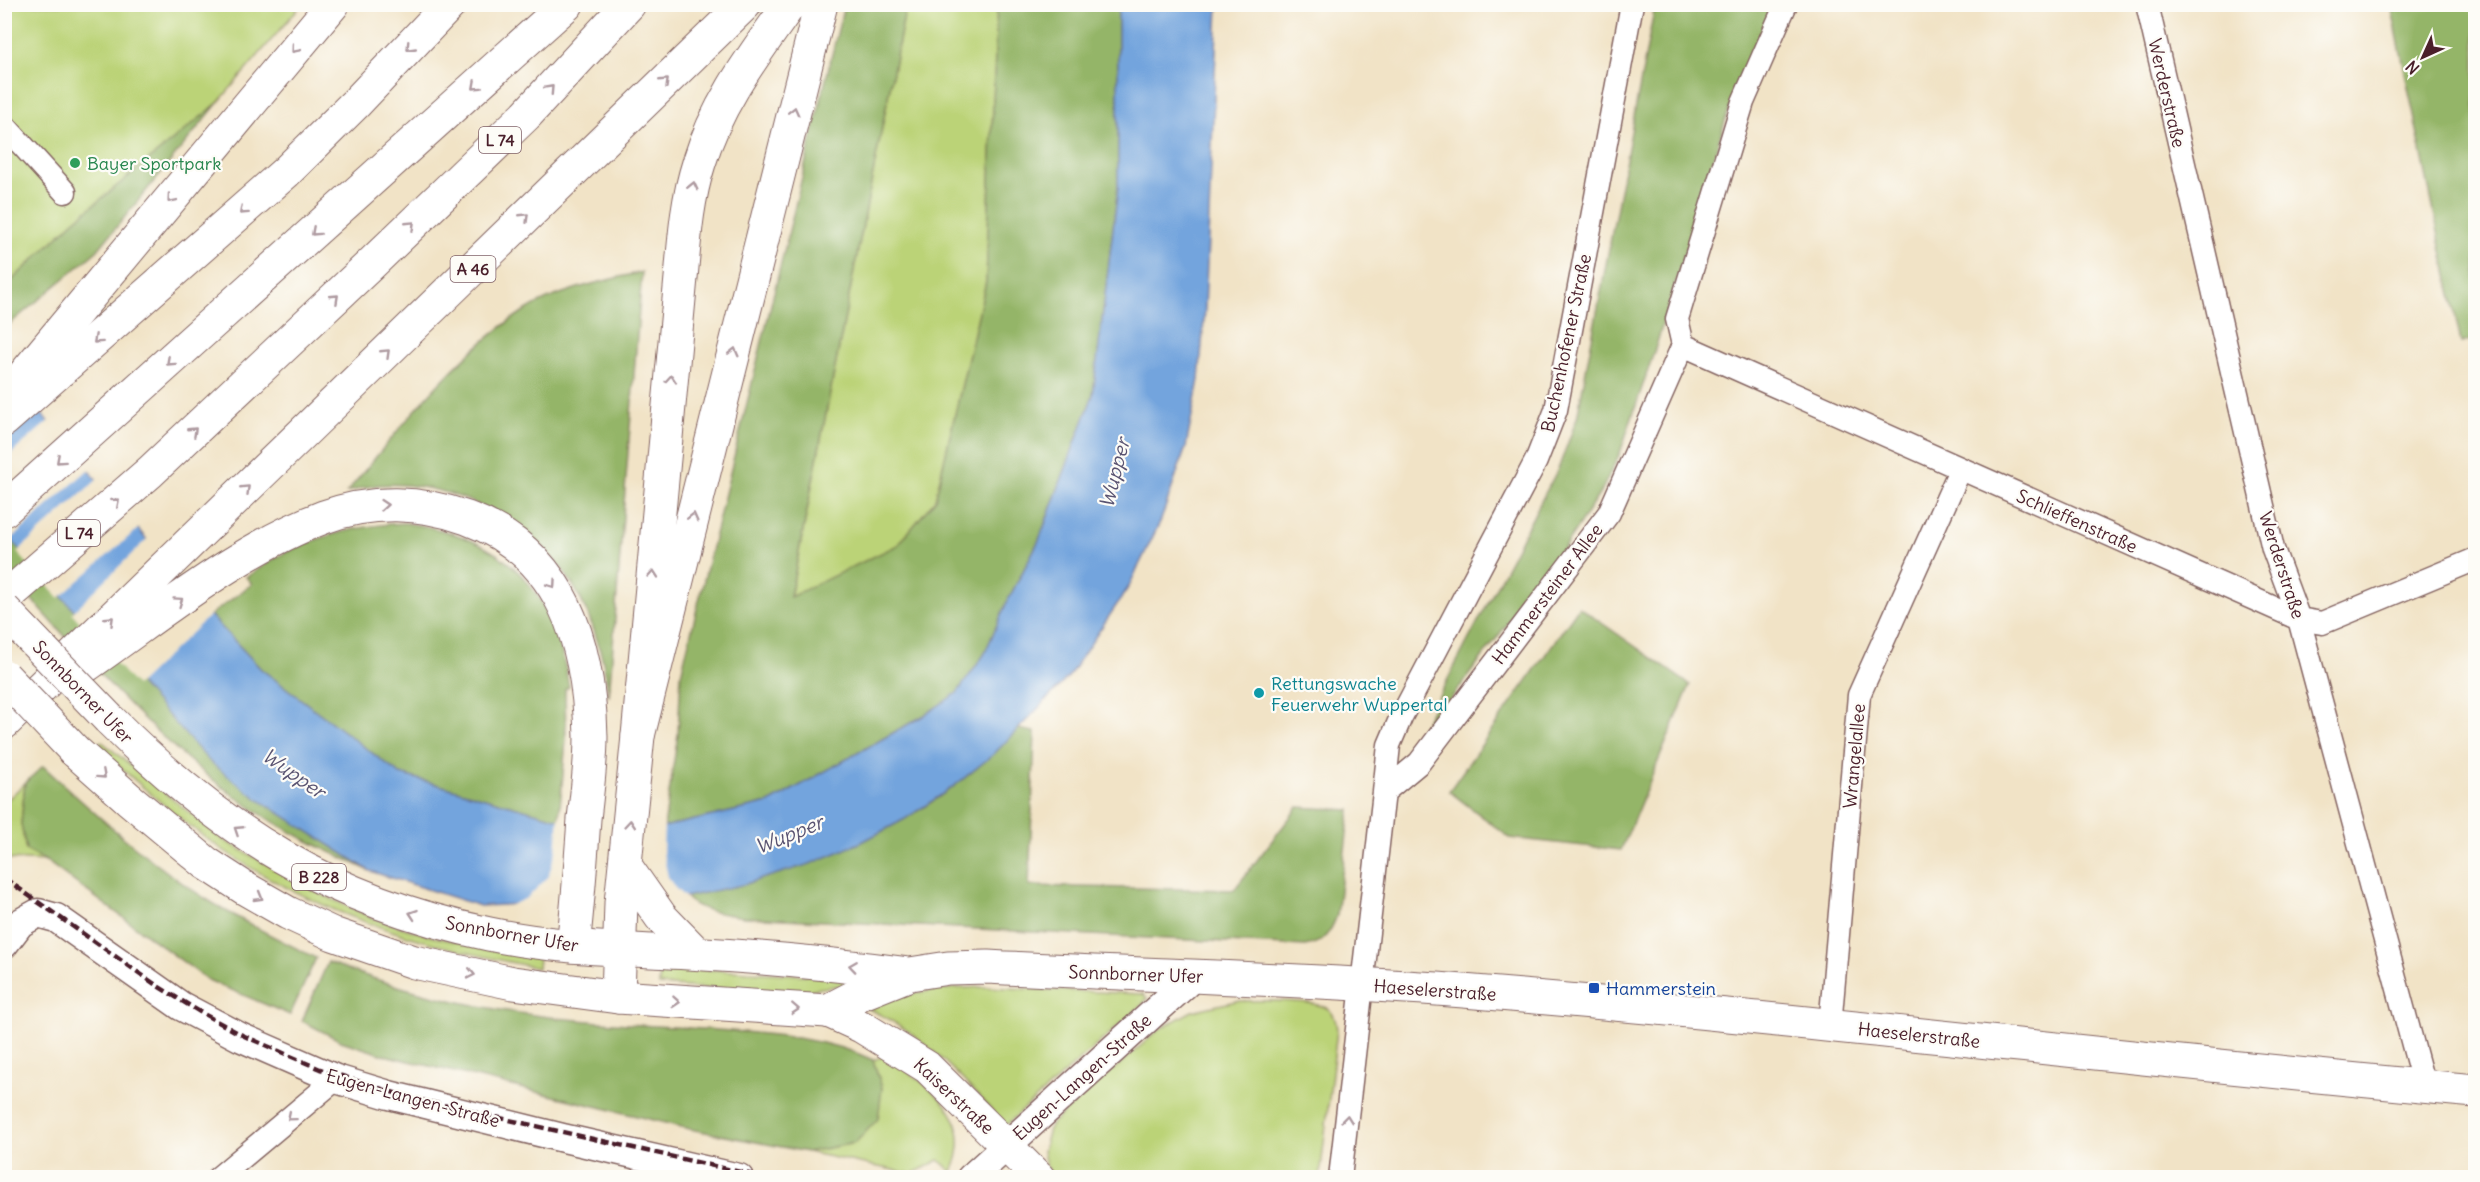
<svg xmlns="http://www.w3.org/2000/svg" width="2480" height="1182" font-family="Delius,sans-serif">
	<rect width="100%" height="100%" fill="#fdfcf7"/>
	<filter id="ink" filterUnits="userSpaceOnUse"><feTurbulence type="fractalNoise" baseFrequency=".0167" numOctaves="2"/><feDisplacementMap in="SourceGraphic" scale="12" xChannelSelector="R" yChannelSelector="G"/><feConvolveMatrix kernelMatrix="1 2 1 2 8 2 1 2 1" color-interpolation-filters="sRGB"/></filter>
	<filter id="wash" filterUnits="userSpaceOnUse"><feTurbulence type="fractalNoise" baseFrequency=".008" numOctaves="4" result="noise"/><feDisplacementMap in="SourceGraphic" scale="24" xChannelSelector="R" yChannelSelector="G"/><feGaussianBlur stdDeviation="1.35" result="paint"/><feColorMatrix in="noise" values="0 0 0 0 0 0 0 0 0 0 0 0 0 0 0 0 0 1.4 0 .05"/><feComposite in="paint" operator="in"/></filter>
	<g filter="url(#wash)">
		<rect width="100%" height="100%" fill="#f1e3c6"/>
		<path fill="#bbd377" stroke="#827951" stroke-width="1.5" d="M4 5H301L218 103 73 222 5 287Z
			M906 5H997L986 282 935 500 898 545 790 598Z
			M101 741 223 840 319 893 372 918 433 937 539 958 538 968C421 945 312 913 213 843 172 814 135 780 97 747Z
			M25 783 21 824 26 850 46 861 5 859V802Z
			M660 967 879 979 784 994 659 985Z
			M984 987 1143 994 1147 998 1143 1004 1006 1125C977 1096 949 1062 916 1037 898 1023 879 1014 859 1004 903 993 939 988 984 987Z
			M1236 1001C1256 1001 1314 999 1328 1009 1335 1014 1336 1022 1337 1030L1320 1177H1053L1046 1167 1043 1151 1050 1125 1161 1028 1192 1011Z
			M884 1056C926 1084 979 1114 952 1172L939 1160 912 1174 807 1152 855 1143 882 1088 873 1060Z"/>
		<path fill="#94b568" stroke="#6f6a4a" stroke-width="1.5" d="M844 5H906L790 597 898 545 935 500 986 282 997 5H1118V187L1093 395 1039 540 1006 604 984 655 957 693 923 716 769 803 664 827 678 734 681 674Z
			M1655 5H1772L1726 118 1656 346 1620 453 1602 490 1560 554 1407 757 1559 467 1577 418Z
			M2391 5H2475L2476 339 2461 343Z
			M218 103 97 251 5 328V287L73 222Z
			M642 272 609 697C604 654 590 609 565 573 560 566 553 559 547 553 503 509 441 481 378 485 368 486 357 490 347 492 400 429 451 359 521 313 555 291 602 281 642 272Z
			M405 523C505 536 554 587 569 687L565 689 566 740 559 819 400 774 261 669 210 615 252 584 246 577C261 568 275 557 291 550 327 533 365 525 405 523Z
			M5 533 67 602 317 837 370 871C330 852 290 834 253 809 157 745 82 654 5 570Z
			M1579 607 1690 685 1621 850 1510 838 1449 791Z
			M1018 729 1035 732 1029 886 1234 890 1298 807 1350 810 1337 915C1331 932 1324 943 1305 946L744 917C724 914 700 912 685 897 814 871 926 826 1018 729Z
			M43 766C95 814 150 864 211 902 245 923 280 940 316 958L290 1015 208 980 46 861 26 850 21 824 25 783Z
			M328 962C412 995 499 1014 589 1021 632 1025 675 1027 717 1030 771 1034 824 1037 873 1060L882 1088 878 1119 855 1143 807 1152 690 1129 384 1055 341 1041 302 1021Z"/>
		<path fill="#73a4dd" stroke="#5e6284" stroke-width="1.5" d="M1118 5H1218L1205 309 1199 380 1186 447 1161 520 1128 588 1069 676 994 754 953 787 905 819 862 842 810 864 742 885 685 897 480 906 370 871 259 800 210 762 5 533V370L210 615 261 669 400 774 559 819 664 827 769 803 923 716 957 693 984 655 1006 604 1039 540 1093 395 1118 187Z"/>
		<path fill="#f1e3c6" d="M50 420 90 468 8 542 4 538 5 459Z
			M99 478 140 527 59 598 17 552Z
			M149 537 212 613 136 686 72 613Z
			M559 816 664 823 663 853 668 877 675 888 687 899 504 908 527 898 548 877 556 851Z"/>
	</g>
	<g filter="url(#ink)">
		<g fill="none" stroke-linecap="round" stroke-linejoin="round">
			<g stroke="#846461" stroke-width="25">
				<path id="minor" d="M2147 4 2273 549 2299 619 2424 1086
					M4 125 65 192
					M1683 345 2299 619 2322 623 2476 559
					M1384 792 1389 745 1401 717 1536 461 1556 410 1632 4
					M1830 1026 1859 695 1960 470
					M218 1178 336 1079
					M1340 1178 1384 792 1419 763 1609 513 1683 345 1677 319 1743 102 1786 4"/>
			</g>
			<g stroke="#846461" stroke-width="31">
				<path id="tertiary" d="M4 944 20 923 38 913 56 918 181 1006 240 1037 336 1079 389 1095 563 1138 739 1178
					M971 1178 1193 977"/>
			</g>
			<g stroke="#846461" stroke-width="34">
				<path id="secondary" d="M827 1011 862 1027 927 1067 1039 1178"/>
			</g>
			<g stroke="#846461" stroke-width="35">
				<path id="primary" d="M109 719C222 832 331 901 489 934 555 948 621 949 688 953 762 957 835 964 909 974
					M75 751 129 799 206 863 246 889 288 913 333 934 414 962 513 983 618 997 827 1011 860 994 910 974 948 968 988 967C1138 975 1288 978 1437 989 1784 1016 2129 1060 2476 1091
					M626 867 661 917 696 953"/>
			</g>
			<g stroke="#846461" stroke-width="35">
				<path id="trunk" d="M4 420 286 172 357 102 450 4
					M4 599 150 472 369 266 526 115 629 4
					M618 997 621 903 638 736 821 4"/>
			</g>
			<g stroke="#846461" stroke-width="35">
				<path id="motorway" d="M4 399 333 4
					M4 510 567 4
					M84 667C159 615 239 549 324 517 371 500 421 501 467 518 563 553 589 644 591 737 591 764 587 792 584 819 581 861 578 904 573 946
					M4 723 745 4
					M638 736 682 267C685 232 688 197 699 163 717 103 754 55 790 4"/>
			</g>
			<use href="#minor" stroke="#fff" stroke-width="22"/>
			<use href="#tertiary" stroke="#fff" stroke-width="28"/>
			<use href="#secondary" stroke="#fff" stroke-width="32"/>
			<use href="#primary" stroke="#fff" stroke-width="33"/>
			<use href="#trunk" stroke="#fff" stroke-width="33"/>
			<use href="#motorway" stroke="#fff" stroke-width="33"/>
			<path stroke="#4a1f2b" stroke-width="4.5" stroke-dasharray="9 4.5" stroke-linecap="butt" d="M4 878 156 985 200 1012 242 1035 320 1069 407 1097 767 1178"/>
			<g stroke="#846461" stroke-width="35" stroke-linecap="butt">
				<path id="primary-bridge" d="M4 610 109 719
					M4 676 75 751"/>
			</g>
			<use href="#primary-bridge" stroke="#fff" stroke-width="33"/>
		</g>
		<defs><path id="oneway-chevron" d="M-2-3.5L2.5 0L-2 3.5" fill="none" stroke-width="1.6" stroke-linecap="round" stroke-linejoin="round" transform="scale(1.5)"/></defs>
		<g stroke="#ae9aa0">
			<use href="#oneway-chevron" transform="translate(410 47) rotate(134)"/>
			<use href="#oneway-chevron" transform="translate(295 49) rotate(130)"/>
			<use href="#oneway-chevron" transform="translate(665 82) rotate(-44)"/>
			<use href="#oneway-chevron" transform="translate(476 86) rotate(138)"/>
			<use href="#oneway-chevron" transform="translate(550 89) rotate(-47)"/>
			<use href="#oneway-chevron" transform="translate(794 111) rotate(-76)"/>
			<use href="#oneway-chevron" transform="translate(693 186) rotate(-77)"/>
			<use href="#oneway-chevron" transform="translate(171 199) rotate(130)"/>
			<use href="#oneway-chevron" transform="translate(243 211) rotate(138)"/>
			<use href="#oneway-chevron" transform="translate(525 217) rotate(-44)"/>
			<use href="#oneway-chevron" transform="translate(411 225) rotate(-44)"/>
			<use href="#oneway-chevron" transform="translate(315 232) rotate(138)"/>
			<use href="#oneway-chevron" transform="translate(335 298) rotate(-43)"/>
			<use href="#oneway-chevron" transform="translate(97 340) rotate(138)"/>
			<use href="#oneway-chevron" transform="translate(734 352) rotate(-76)"/>
			<use href="#oneway-chevron" transform="translate(386 353) rotate(-44)"/>
			<use href="#oneway-chevron" transform="translate(170 362) rotate(138)"/>
			<use href="#oneway-chevron" transform="translate(671 379) rotate(-85)"/>
			<use href="#oneway-chevron" transform="translate(193 431) rotate(-43)"/>
			<use href="#oneway-chevron" transform="translate(60 460) rotate(138)"/>
			<use href="#oneway-chevron" transform="translate(246 489) rotate(-44)"/>
			<use href="#oneway-chevron" transform="translate(116 502) rotate(-41)"/>
			<use href="#oneway-chevron" transform="translate(384 505) rotate(-5)"/>
			<use href="#oneway-chevron" transform="translate(693 517) rotate(-76)"/>
			<use href="#oneway-chevron" transform="translate(653 574) rotate(-85)"/>
			<use href="#oneway-chevron" transform="translate(552 584) rotate(55)"/>
			<use href="#oneway-chevron" transform="translate(179 601) rotate(-35)"/>
			<use href="#oneway-chevron" transform="translate(110 620) rotate(-44)"/>
			<use href="#oneway-chevron" transform="translate(102 775) rotate(42)"/>
			<use href="#oneway-chevron" transform="translate(630 824) rotate(-85)"/>
			<use href="#oneway-chevron" transform="translate(238 830) rotate(-147)"/>
			<use href="#oneway-chevron" transform="translate(259 897) rotate(30)"/>
			<use href="#oneway-chevron" transform="translate(413 914) rotate(-161)"/>
			<use href="#oneway-chevron" transform="translate(853 966) rotate(-172)"/>
			<use href="#oneway-chevron" transform="translate(471 974) rotate(12)"/>
			<use href="#oneway-chevron" transform="translate(676 1002) rotate(4)"/>
			<use href="#oneway-chevron" transform="translate(795 1009) rotate(3)"/>
			<use href="#oneway-chevron" transform="translate(291 1117) rotate(140)"/>
			<use href="#oneway-chevron" transform="translate(1347 1119) rotate(-84)"/>
		</g>
	</g>
	<circle fill="#2e9e5b" stroke="#fdfcf7" stroke-width="2" cx="75" cy="163" r="6"/>
	<circle fill="#0f9aa8" stroke="#fdfcf7" stroke-width="2" cx="1259" cy="693" r="6"/>
	<rect fill="#1a4fb4" stroke="#fdfcf7" stroke-width="2" x="1588" y="982" width="12" height="12" rx="3"/>
	<g text-anchor="middle" dominant-baseline="central" stroke-width="4.5" stroke-linejoin="round" paint-order="stroke">
		<g fill="#fdfcf7" stroke="#806168" stroke-width="1.5">
			<rect x="479" y="127" width="42" height="26" rx="4.5"/>
			<rect x="450.5" y="256" width="45" height="26" rx="4.5"/>
			<rect x="58" y="520" width="42" height="26" rx="4.5"/>
			<rect x="292" y="864" width="54" height="26" rx="4.5"/>
		</g>
		<g font-size="16" font-weight="bold" fill="#4a1f2b">
			<text x="500" y="140">L 74</text>
			<text x="473" y="269">A 46</text>
			<text x="79" y="533">L 74</text>
			<text x="319" y="877">B 228</text>
		</g>
		<g font-size="18" fill="#4a1f2b" stroke="#fdfcf7">
			<text transform="translate(2167 93) rotate(77)">Werderstraße</text>
			<text transform="translate(1566 343) rotate(-78)">Buchenhofener Straße</text>
			<text transform="translate(2077 521) rotate(24)">Schlieffenstraße</text>
			<text transform="translate(2282 565) rotate(72)">Werderstraße</text>
			<text transform="translate(1547 594) rotate(-53)">Hammersteiner Allee</text>
			<text transform="translate(83 692) rotate(46)">Sonnborner Ufer</text>
			<text transform="translate(1854 756) rotate(-85)">Wrangelallee</text>
			<text transform="translate(512 934) rotate(10)">Sonnborner Ufer</text>
			<text transform="translate(1136 974) rotate(2)">Sonnborner Ufer</text>
			<text transform="translate(1435 990) rotate(4)">Haeselerstraße</text>
			<text transform="translate(1919 1035) rotate(6)">Haeselerstraße</text>
			<text transform="translate(1082 1077) rotate(-42)">Eugen-Langen-Straße</text>
			<text transform="translate(954 1096) rotate(43)">Kaiserstraße</text>
			<text transform="translate(413 1098) rotate(15)">Eugen-Langen-Straße</text>
		</g>
		<g font-size="18" fill="#27864d" stroke="#fdfcf7" text-anchor="start">
			<text x="87" y="163">Bayer Sportpark</text>
		</g>
		<g font-size="18" fill="#0d838f" stroke="#fdfcf7" text-anchor="start">
			<text x="1271" y="683">Rettungswache<tspan x="1271" dy="21">Feuerwehr Wuppertal</tspan></text>
		</g>
		<g font-size="18" fill="#164399" stroke="#fdfcf7" text-anchor="start">
			<text x="1606" y="988">Hammerstein</text>
		</g>
		<g font-size="20" font-style="italic" fill="#5a5472" stroke="#fdfcf7">
			<text transform="translate(1114 473) rotate(-76)">Wupper</text>
			<text transform="translate(294 773) rotate(35)">Wupper</text>
			<text transform="translate(789 834) rotate(-22)">Wupper</text>
		</g>
	</g>
	<rect width="2480" height="1182" fill="none" stroke="#fdfcf7" stroke-width="24"/>
	<g transform="translate(2423 57) rotate(225)" stroke="#fdfcf7" stroke-width="4.5" paint-order="stroke">
	<path d="M0-4.5L10 22L0 15L-10 22Z" fill="#4a1f2b"/>
	<text y="-9" font-size="16" font-weight="bold" text-anchor="middle" fill="#4a1f2b">N</text>
	</g>
</svg>
